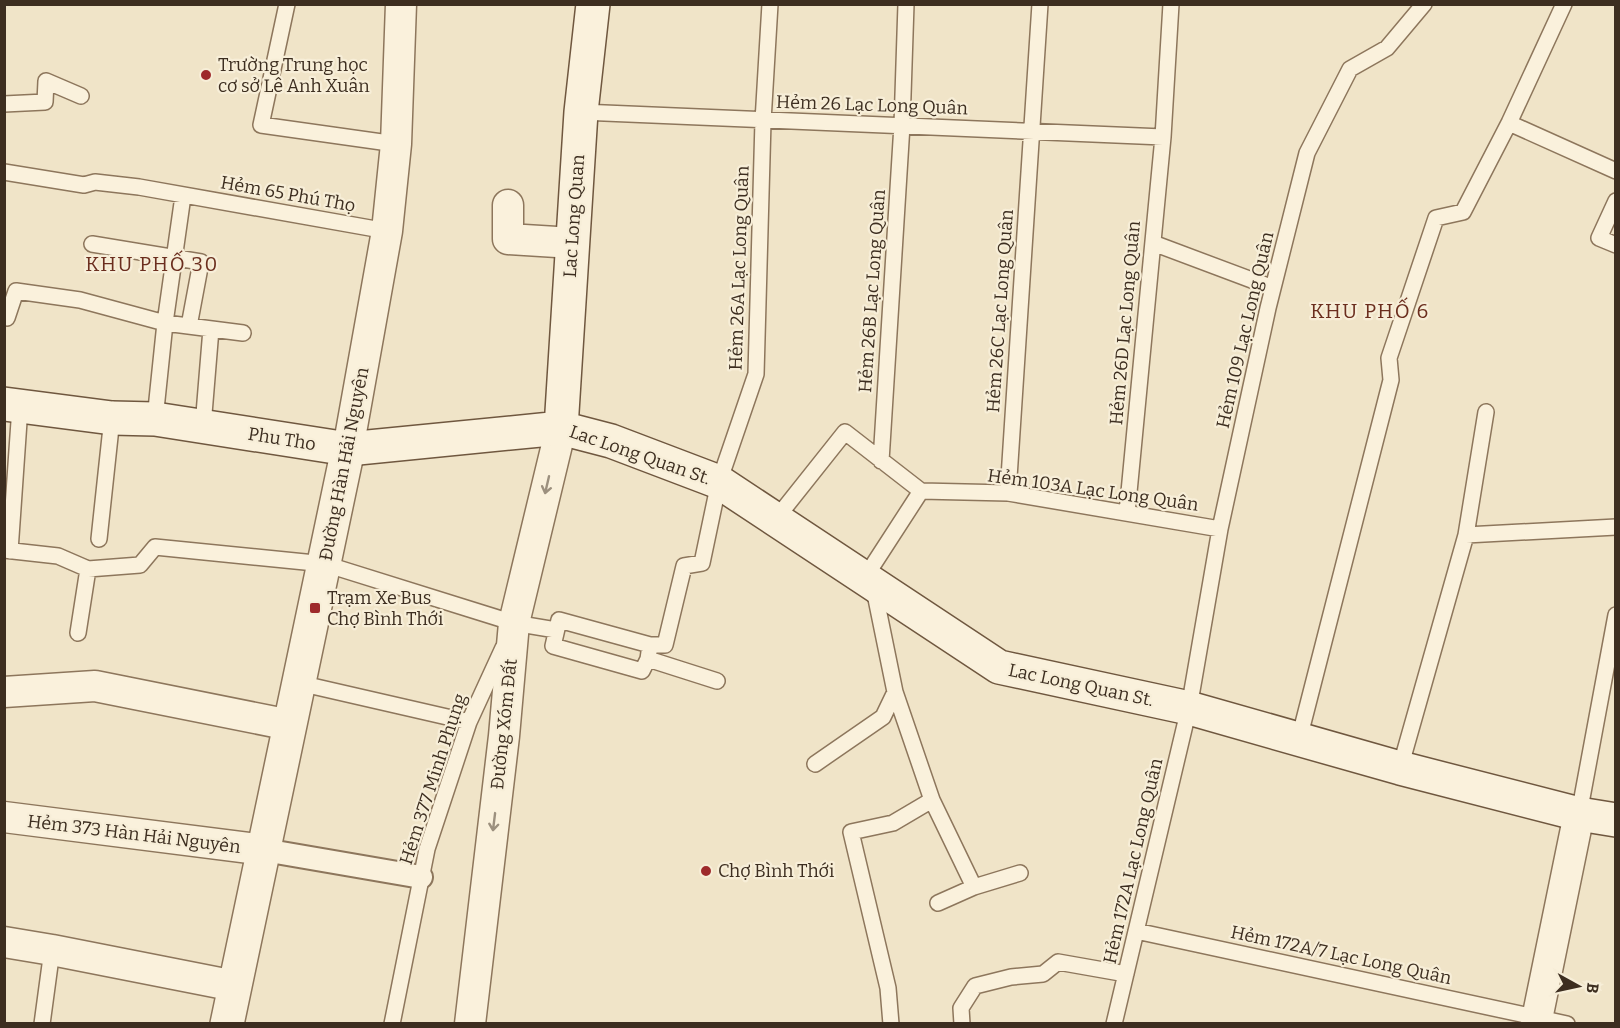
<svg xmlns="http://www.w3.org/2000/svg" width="1620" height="1028" font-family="Bitter,serif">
	<rect width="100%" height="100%" fill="#f0e4c8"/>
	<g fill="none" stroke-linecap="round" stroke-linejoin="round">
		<g stroke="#8d765c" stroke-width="18">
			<path id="service" d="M287 4 261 125 396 144
				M4 104 45 102 46 81 81 96
				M581 112 1163 137
				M1509 123 1616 171
				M4 172 84 185 95 182 139 187 387 231
				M1616 201 1599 238 1616 245
				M1153 243 1273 288
				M92 244 201 262 189 326
				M4 317 7 318 16 291 80 300 165 323 243 333
				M155 419 165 323 183 196
				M203 426 211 329
				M881 461 902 125 906 4
				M1008 493 1040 4
				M1127 513 1163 137 1171 4
				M775 520 845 432 921 491
				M1466 535 1486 412
				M99 539 112 418
				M4 550 58 556 88 569 140 565 155 547 325 564 514 623 556 630
				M10 551 20 407
				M864 579 921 491 1008 493 1220 529
				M874 589 895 692 932 800 893 823 851 832 888 988 891 1024
				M559 620 650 645 648 659 642 671 553 646Z
				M78 633 88 569
				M650 645H665L684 566 702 563 719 482 756 374 763 121 770 4
				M648 659 717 681
				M299 683 469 722
				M1299 739 1391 380 1389 358 1436 218 1463 212 1509 123 1564 4
				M815 764 883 717 895 692
				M1400 768 1466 535 1616 527
				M932 800 974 887
				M1579 814 1616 615
				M938 903 974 887 1020 873
				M1136 931 1567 1024
				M42 1024 52 950
				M392 1024 427 849 469 722 503 648
				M962 1024 961 1008 975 986 1011 977 1043 974 1058 962 1126 974
				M1114 1024 1189 708 1220 529 1268 308 1307 153 1350 69 1387 48 1424 4"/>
		</g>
		<g stroke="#8d765c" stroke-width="26">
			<path id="pedestrian" d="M264 850 421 877"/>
		</g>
		<g stroke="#8d765c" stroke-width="33">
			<path id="minor" d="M508 205V239L573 243
				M348 449 387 231 396 144 401 4
				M4 692 95 686 290 725
				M4 817 264 850
				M4 942 52 950 235 986
				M470 1024 504 736 514 623 561 428
				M1536 1024 1579 814"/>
		</g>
		<g stroke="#8d765c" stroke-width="36">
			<path id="tertiary" d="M227 1024 348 449"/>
		</g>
		<g stroke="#6f573f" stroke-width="36">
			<path id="secondary" d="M4 404 112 418 155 419 348 449 561 428 611 441 719 482 999 667 1189 708 1400 768 1579 814 1616 820
				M561 428 581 112 593 4"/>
		</g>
		<use href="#service" stroke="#faf1dc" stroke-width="15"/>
		<use href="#pedestrian" stroke="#faf1dc" stroke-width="22"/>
		<use href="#minor" stroke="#faf1dc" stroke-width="30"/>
		<use href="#tertiary" stroke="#faf1dc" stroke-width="33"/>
		<use href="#secondary" stroke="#faf1dc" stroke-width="33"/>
	</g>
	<defs><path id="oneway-shaft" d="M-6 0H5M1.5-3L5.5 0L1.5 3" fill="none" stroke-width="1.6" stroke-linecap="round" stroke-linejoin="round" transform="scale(1.5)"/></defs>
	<g stroke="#9c907e">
		<use href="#oneway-shaft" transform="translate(547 485) rotate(103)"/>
		<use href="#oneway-shaft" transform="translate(494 822) rotate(97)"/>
	</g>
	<g fill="#9e2a2b" stroke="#f7eed8" stroke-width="2">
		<circle cx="206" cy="75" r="6"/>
		<rect x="309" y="602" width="12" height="12" rx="3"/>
		<circle cx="706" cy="871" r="6"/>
	</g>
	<g text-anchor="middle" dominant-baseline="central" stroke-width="4.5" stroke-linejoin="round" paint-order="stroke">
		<g font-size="18" fill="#3d2e20" stroke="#f7eed8" text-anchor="start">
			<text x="218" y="65">Trường Trung học<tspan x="218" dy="21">cơ sở Lê Anh Xuân</tspan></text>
			<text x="327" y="598">Trạm Xe Bus<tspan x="327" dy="21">Chợ Bình Thới</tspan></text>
			<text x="718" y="871">Chợ Bình Thới</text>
		</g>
		<g font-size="18" fill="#3d2e20" stroke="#f7eed8">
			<text transform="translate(872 105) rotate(2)">Hẻm 26 Lạc Long Quân</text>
			<text transform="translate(288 194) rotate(10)">Hẻm 65 Phú Thọ</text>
			<text transform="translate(574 216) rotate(-86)">Lac Long Quan</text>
			<text transform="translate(739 268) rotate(-88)">Hẻm 26A Lạc Long Quân</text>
			<text transform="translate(872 291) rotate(-86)">Hẻm 26B Lạc Long Quân</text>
			<text transform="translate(1000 311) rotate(-86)">Hẻm 26C Lạc Long Quân</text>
			<text transform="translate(1125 323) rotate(-85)">Hẻm 26D Lạc Long Quân</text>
			<text transform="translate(1245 330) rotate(-77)">Hẻm 109 Lạc Long Quân</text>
			<text transform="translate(282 439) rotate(9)">Phu Tho</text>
			<text transform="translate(640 455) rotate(19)">Lac Long Quan St.</text>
			<text transform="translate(344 464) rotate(-79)">Đường Hàn Hải Nguyên</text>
			<text transform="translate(1093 490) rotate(8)">Hẻm 103A Lạc Long Quân</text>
			<text transform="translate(1081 685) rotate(12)">Lac Long Quan St.</text>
			<text transform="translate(504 724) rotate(-84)">Đường Xóm Đất</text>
			<text transform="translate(433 779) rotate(-72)">Hẻm 377 Minh Phụng</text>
			<text transform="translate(134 834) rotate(7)">Hẻm 373 Hàn Hải Nguyên</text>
			<text transform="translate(1133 861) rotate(-77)">Hẻm 172A Lạc Long Quân</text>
			<text transform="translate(1341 955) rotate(12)">Hẻm 172A/7 Lạc Long Quân</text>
		</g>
		<g font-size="20" letter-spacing="1.5" fill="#6b2e1e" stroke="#f7eed8">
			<text x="152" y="264">KHU PHỐ 30</text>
			<text x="1370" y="311">KHU PHỐ 6</text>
		</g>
	</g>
	<rect width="1620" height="1028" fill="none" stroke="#3d2e20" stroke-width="12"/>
	<g transform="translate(1578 986) rotate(98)" stroke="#f7eed8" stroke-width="4.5" paint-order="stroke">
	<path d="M0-4.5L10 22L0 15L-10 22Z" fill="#3d2e20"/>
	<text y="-9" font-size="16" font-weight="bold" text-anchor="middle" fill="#3d2e20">B</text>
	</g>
</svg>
